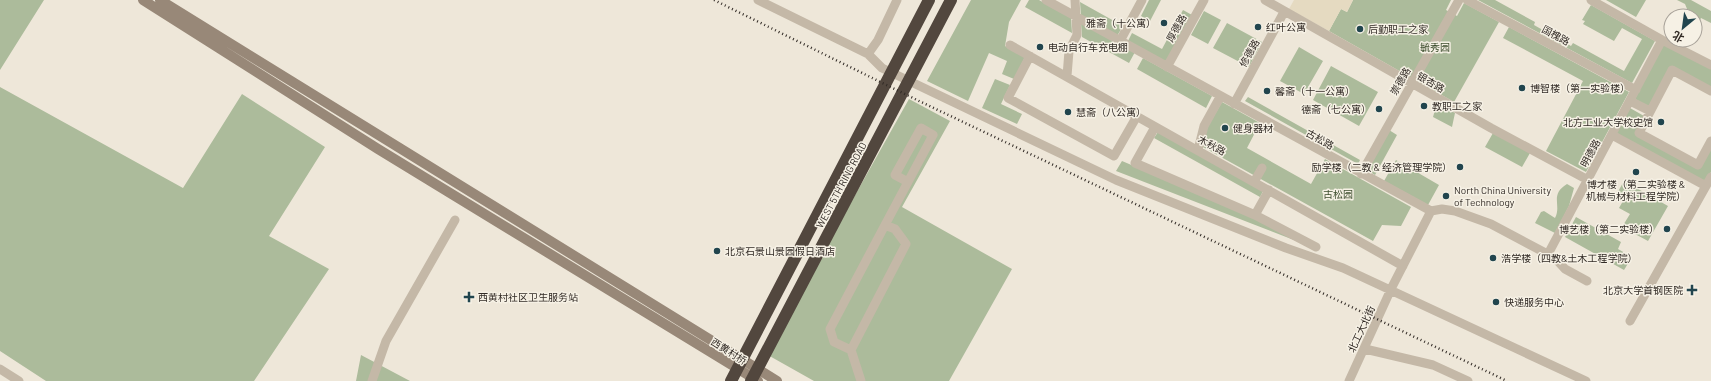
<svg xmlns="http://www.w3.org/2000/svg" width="1711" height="381" font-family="Barlow,'Noto Sans SC',sans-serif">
	<rect width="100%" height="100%" fill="#eee7d9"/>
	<path fill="#acbb9b" d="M0 0H44L0 70Z
		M971 0H1021L1009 22 1005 46 1025 57 1014 79 1002 74 1007 61 989 53 968 101 927 81Z
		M1029 0H1039L1071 18 1072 33 1025 7Z
		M1149 0H1161L1150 21 1141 16Z
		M1353 0H1451L1446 10 1457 16 1464 3 1499 22 1454 102 1329 31 1341 9 1347 12Z
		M1478 0H1495L1535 22 1534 25 1571 46 1573 43 1624 71 1642 39 1622 28 1614 41 1583 24 1585 21 1582 20 1591 5 1655 41 1632 83Z
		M1606 0H1646L1636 17Z
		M1677 0H1691L1711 11V23L1701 18 1699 22 1695 19V16H1690L1685 4Z
		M1080 2 1123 26 1117 36 1081 16Z
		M1183 10 1192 15 1166 62 1128 41 1132 33 1162 49Z
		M1204 11 1221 20 1208 44 1191 35Z
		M1081 23 1135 52 1129 63 1082 37Z
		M1227 23 1262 42 1249 67 1213 48Z
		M1509 27 1629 92 1586 172 1546 151 1583 81 1503 38Z
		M1663 44 1711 68V87L1671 67 1649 107 1635 99Z
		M1299 47 1323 61 1304 94 1280 81Z
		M1143 58 1212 96 1206 108 1137 69Z
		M1331 66 1378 92 1359 126 1313 100Z
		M995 79 1010 85 1001 104 1022 114 1017 124 982 108Z
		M0 87 183 188 242 94 325 147 269 236 329 269 254 381H46L0 351Z
		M1248 97 1360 160 1358 164 1245 101Z
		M909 99 950 121 902 207 1012 269 949 381H814L766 354Z
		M1222 102 1260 123 1247 148 1311 184 1325 159 1411 207 1401 226 1382 225 1373 241 1203 147 1207 128Z
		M1437 103 1455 113 1452 127 1433 117Z
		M1630 108 1644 116 1635 134 1699 168 1711 147V172L1705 183 1615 134Z
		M1389 130 1397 135 1375 175 1367 170Z
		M1158 132 1263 191 1260 197 1154 138Z
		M1493 133 1530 153 1522 167 1485 147Z
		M1396 160 1439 185 1428 205 1384 181Z
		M1122 161 1254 217 1312 247 1116 171Z
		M1624 181 1668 206 1648 241 1622 227 1630 214 1619 208 1623 201 1615 197Z
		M1567 184 1574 188 1569 206 1555 233 1535 223 1541 212 1544 211 1555 218C1562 205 1549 195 1567 184Z
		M1576 217 1621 242 1618 249 1632 257 1624 270 1565 237Z
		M361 355 410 381H356Z"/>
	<path fill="#e5dac1" d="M1294 0H1353L1347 12 1341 9 1329 31 1289 9Z"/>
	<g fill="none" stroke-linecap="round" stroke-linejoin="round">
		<path stroke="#c4b8a7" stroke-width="9" d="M758 0 868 54
			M897 0 878 40 868 54 882 68 1116 180 1286 248 1343 268 1586 381
			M1046 0 1431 211 1442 209 1455 211 1491 224 1555 258 1565 269 1587 281
			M1265 0 1491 128 1588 180
			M1467 0 1636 90
			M1591 0 1662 40 1711 65
			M1120 41 1142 0
			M1010 45 1403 266
			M1030 56 1008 98 1114 156 1137 116
			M1167 67 1204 0
			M1067 76 1069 51 1077 35 1075 0
			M1711 91 1672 70 1639 133 1698 165 1711 141
			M1630 101 1650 111
			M1234 104 1284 12
			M1155 127 1135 163 1255 215 1316 247
			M1612 135 1706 186
			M1198 150 1204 126 1220 97
			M1361 174 1459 0
			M1254 182 1262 168
			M1255 215 1269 190
			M885 225 933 135 921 128 895 175 908 182
			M1548 254 1662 40
			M1630 321 1711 177
			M1365 349 1433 365 1468 381
			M851 350 834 342 830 329 885 225 895 229 906 244 851 350 861 381
			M0 369 19 381
			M372 381 386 341 455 220
			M1349 381 1392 287 1431 211"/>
		<path stroke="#988878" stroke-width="10" d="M143 0 378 149 758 381
			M160 0 777 381"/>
		<path stroke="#52473e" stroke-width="12" d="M731 381 929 0
			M751 381 951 0"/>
		<path stroke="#322b26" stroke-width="2.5" stroke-dasharray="1 3" stroke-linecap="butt" d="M714 0 919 101 1507 381"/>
	</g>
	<g fill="#21454e" stroke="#f6f1e5" stroke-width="1.5">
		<circle cx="1164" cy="23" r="4"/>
		<circle cx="1258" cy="27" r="4"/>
		<circle cx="1360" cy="29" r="4"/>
		<circle cx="1040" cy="47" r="4"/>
		<circle cx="1522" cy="88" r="4"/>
		<circle cx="1267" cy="91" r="4"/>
		<circle cx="1424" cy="106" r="4"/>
		<circle cx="1379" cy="109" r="4"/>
		<circle cx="1068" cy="112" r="4"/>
		<circle cx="1661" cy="122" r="4"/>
		<circle cx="1225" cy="128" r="4"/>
		<circle cx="1460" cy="167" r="4"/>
		<circle cx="1636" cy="172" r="4"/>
		<circle cx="1446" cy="196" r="4"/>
		<circle cx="1667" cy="229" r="4"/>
		<circle cx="717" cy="251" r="4"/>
		<circle cx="1493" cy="258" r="4"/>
		<path d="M1690 284h4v4h4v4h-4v4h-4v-4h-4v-4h4z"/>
		<path d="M467 291h4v4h4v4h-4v4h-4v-4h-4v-4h4z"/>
		<circle cx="1496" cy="302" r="4"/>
	</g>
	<g text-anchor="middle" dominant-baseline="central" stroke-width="3" stroke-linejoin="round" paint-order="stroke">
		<g font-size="10" fill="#322b26" stroke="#f6f1e5" text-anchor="start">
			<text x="1156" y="23" text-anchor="end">雅斋（十公寓）</text>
			<text x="1266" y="27">红叶公寓</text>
			<text x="1368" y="29">后勤职工之家</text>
			<text x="1048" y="47">电动自行车充电棚</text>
			<text x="1530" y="88">博智楼（第一实验楼）</text>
			<text x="1275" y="91">馨斋（十一公寓）</text>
			<text x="1432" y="106">教职工之家</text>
			<text x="1371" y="109" text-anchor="end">德斋（七公寓）</text>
			<text x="1076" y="112">慧斋（八公寓）</text>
			<text x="1653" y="122" text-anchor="end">北方工业大学校史馆</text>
			<text x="1233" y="128">健身器材</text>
			<text x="1452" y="167" text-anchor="end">励学楼（二教 &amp; 经济管理学院）</text>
			<text x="1636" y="184" text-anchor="middle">博才楼（第二实验楼 &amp;<tspan x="1636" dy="12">机械与材料工程学院）</tspan></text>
			<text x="1454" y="190">North China University<tspan x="1454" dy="12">of Technology</tspan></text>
			<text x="1659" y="229" text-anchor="end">博艺楼（第二实验楼）</text>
			<text x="725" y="251">北京石景山景园假日酒店</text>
			<text x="1501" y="258">浩学楼（四教&amp;土木工程学院）</text>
			<text x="1683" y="290" text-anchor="end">北京大学首钢医院</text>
			<text x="478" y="297">西黄村社区卫生服务站</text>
			<text x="1504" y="302">快递服务中心</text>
		</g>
		<g font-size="10" fill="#322b26" stroke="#f6f1e5">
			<text transform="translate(1176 28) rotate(-61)">厚德路</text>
			<text transform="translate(1556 35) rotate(28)">国槐路</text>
			<text transform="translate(1249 53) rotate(-61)">修德路</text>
			<text transform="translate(1400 81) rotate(-60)">崇德路</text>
			<text transform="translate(1431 82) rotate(30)">银杏路</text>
			<text transform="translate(1320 139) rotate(29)">古松路</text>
			<text transform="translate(1212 145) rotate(28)">木秋路</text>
			<text transform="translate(1590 153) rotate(-62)">明德路</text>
			<text transform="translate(841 185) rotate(-62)">WEST 5TH RING ROAD</text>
			<text transform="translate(1361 329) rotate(-65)">北工大北街</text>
			<text transform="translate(729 351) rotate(32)">西黄村桥</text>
		</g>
		<g font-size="10" fill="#3d4d2d" stroke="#f6f1e5">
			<text x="1435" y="47">毓秀园</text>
			<text x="1338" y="194">古松园</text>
		</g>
	</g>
	<g transform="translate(1683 28) rotate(209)"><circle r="19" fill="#f6f1e5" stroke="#a8a299"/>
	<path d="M0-3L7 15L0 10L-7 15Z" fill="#21454e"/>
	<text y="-6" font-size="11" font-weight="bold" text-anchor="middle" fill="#322b26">北</text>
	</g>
</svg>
